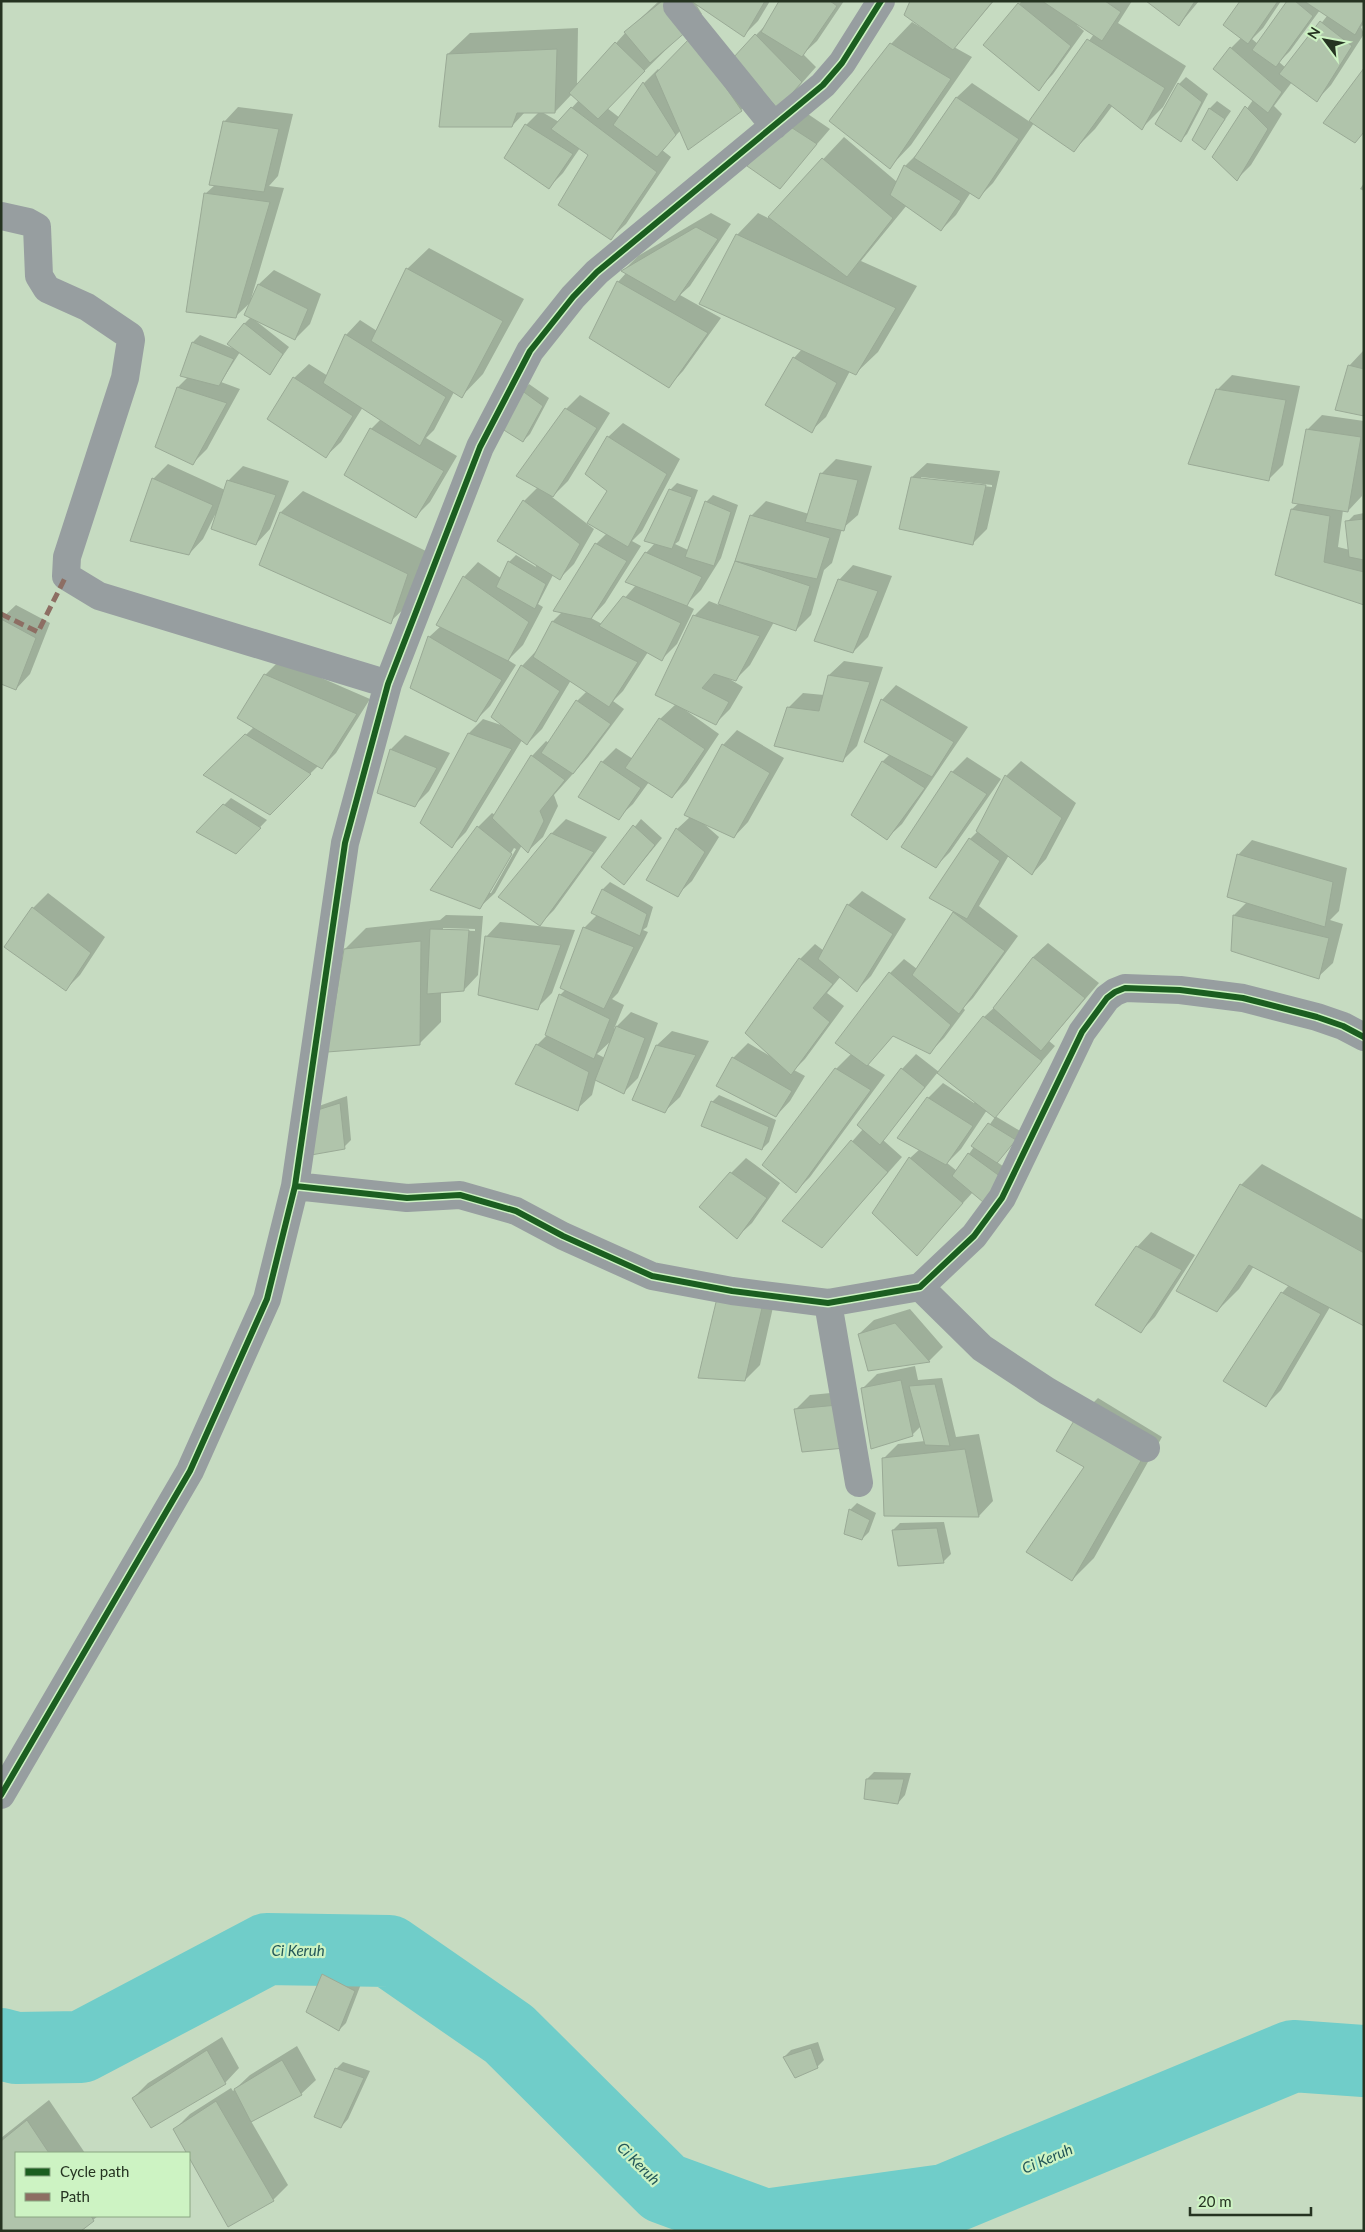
<svg xmlns="http://www.w3.org/2000/svg" width="1365" height="2232" font-family="Lato,sans-serif">
	<rect width="100%" height="100%" fill="#c6dbc1"/>
	<path fill="#0003" fill-rule="evenodd" d="M659 1H770L758 21 744 35 696 4 702 14 607 108 620 118 644 83 658 69 660 71 755 96 741 110 681 130 662 150 671 157 626 224 611 238 590 154 580 148 563 173 549 187 526 125 539 112H525L512 126 448 54 470 33 578 28 577 87 626 32ZM572 94 579 100 559 122 542 112H555Z
		M780 1H844L817 41 803 54 816 67 793 93 756 35 766 25Z
		M912 1H994L954 47 972 57 911 145 890 167 891 44 912 22 922 28 923 26Z
		M1022 1H1132L1118 23 1186 66 1163 107 1142 128 1113 105 1095 129 1074 150 1034 123 993 183 979 197 971 192 956 215 941 230 907 205 861 261 917 286 878 352 856 373 850 371 826 417 811 431 794 358 802 349 737 235 758 213 768 218 844 137 897 182 905 166 920 151 957 97 972 83 1030 122 1094 34 1078 23 1077 25 1084 31 1053 74 1039 89 1019 4Z
		M1148 1H1199L1179 25Z
		M1241 1H1281L1263 28 1252 39 1258 44 1288 1H1364V24L1361 27 1364 34 1331 85 1317 100 1292 82 1274 106 1282 114 1251 165 1237 179 1213 157 1253 100 1231 48 1242 37ZM1320 10 1327 16 1286 68 1279 62 1290 51Z
		M1186 77 1208 94 1187 134 1180 141 1179 84Z
		M1217 101 1231 111 1205 148 1193 139 1210 108Z
		M238 107 293 114 278 176 269 186 284 188 251 299 259 284 274 270 321 294 310 324 295 339 256 321 289 347 270 373 240 352 221 382 240 389 207 449 193 463 157 446 178 387 188 377 181 376 193 342 200 335 232 348 244 324 251 317 252 301 235 317 205 194 215 185 224 122Z
		M802 110 830 129 780 187 787 125Z
		M1364 183V191L1360 189Z
		M711 213 731 224 690 286 680 295 721 318 683 371 669 386 618 282 627 272 624 270 638 256Z
		M429 248 524 299 483 374 462 396 454 392 434 430 426 438 457 456 430 502 416 516 371 429 381 419 363 407 341 442 326 456 294 378 309 364 328 376 346 335 360 320 377 331 407 269Z
		M1363 351 1364 352V415L1349 366Z
		M1232 375 1300 386 1283 465 1268 480 1217 390Z
		M529 384 549 398 530 434 523 441 522 391Z
		M580 395 610 413 568 481 552 497 594 529 574 564 560 578 553 575 538 604 543 607 523 645 508 660 516 665 490 706 476 720 429 637 441 626 464 577 478 562 502 579 509 562 516 555 536 567 524 501 538 487 566 409Z
		M1322 415 1364 421 1362 496 1348 511 1343 510 1338 547 1350 550 1347 522 1354 515 1364 513V604L1276 574 1292 509 1299 503 1308 429Z
		M623 423 680 459 642 531 632 541 641 546 605 603 591 618 602 624 636 585 646 553 655 543 670 490 677 483 698 490 679 541 675 544 688 550 706 502 713 495 738 505 721 558 701 590 686 605 694 609 677 644 662 659 648 652 623 691 613 701 624 709 588 757 554 795 558 806 543 837 528 851 522 845 495 893 480 907 478 827 492 813 495 815 532 756 546 741 549 743 577 701 587 691 571 680 542 729 527 744 522 740 466 832 452 846 469 733 483 719 504 726 522 666 536 651 553 621 563 611 596 544 607 533 608 437ZM514 848 516 849 491 893H488Z
		M836 459 872 466 858 515 842 529 832 563 824 570 811 615 796 630 774 622 750 665 735 680 726 677 743 687 730 709 716 723 677 704 719 734 687 782 672 797 649 782 633 804 618 818 602 762 616 748 633 759 660 719 676 704 694 616 709 601 719 605 751 516 766 501 809 514 821 474Z
		M927 463 1000 471 987 529 973 543 912 477ZM921 477 992 485V487L921 479Z
		M168 464 225 490 228 481 243 466 289 481 270 529 256 544 215 515 203 539 189 554 153 479Z
		M303 491 428 552 412 601 390 622 261 564 281 512Z
		M853 565 892 576 868 637 853 652 839 580Z
		M16 605 50 623 30 674 16 689 1 682V619Z
		M280 660 370 699 336 753 322 767 318 766 270 813 205 775 254 727 265 675Z
		M844 661 883 667 857 746 843 760 788 708 803 693 824 695 829 675Z
		M896 685 968 727 902 824 887 838 883 761 890 754 865 741 882 700Z
		M737 730 784 758 748 822 734 837 703 823 719 837 692 881 677 895V829L690 817 723 745Z
		M405 735 450 753 429 791 415 805 379 792 391 749Z
		M967 757 1001 779 950 852 935 867 952 772Z
		M1021 761 1076 803 1046 859 1032 874 1009 855 979 906 1018 936 973 998 963 1008 965 1010 944 1038 930 1052 894 1035 867 1064 885 1075 810 1177 796 1191 836 1069 852 1053 890 973 904 959 917 969 955 911 970 839 978 831 1006 776Z
		M231 798 267 820 236 852 224 805Z
		M566 819 607 837 554 910 540 924 552 833Z
		M641 819 662 838 624 884 603 867Z
		M1252 840 1347 868 1339 911 1330 920 1343 924 1333 963 1318 977 1234 915 1247 902 1238 855Z
		M610 882 653 907 647 927 643 930 648 932 618 993 612 999 624 1005 614 1029 631 1012 658 1023 638 1078 624 1092 596 1079 592 1095 577 1109 537 1045 547 1035 560 995 566 989 584 928 597 915 592 913 603 889ZM612 1040 605 1058 597 1054Z
		M862 891 906 919 871 976 857 990 841 976 827 993 844 1006 805 1059 794 1070 805 1076 790 1101 776 1116 733 1058 748 1043 770 1056 746 1032 800 959 815 944 824 951 848 905Z
		M48 893 105 937 80 975 66 989 6 946 33 908Z
		M446 915 483 916 478 975 464 990 441 992V1022L419 1044 345 949 366 928 440 920ZM443 928 475 929V931L443 930Z
		M500 922 575 930 552 993 537 1008 486 937Z
		M1048 943 1099 983 1049 1041 1055 1046 995 1116 1022 1132 997 1162 1007 1169 973 1192 917 1254 910 1158 920 1149 928 1098 943 1083 974 1103 975 1101 938 1072 883 1140 902 1157 822 1247 783 1221 863 1129 902 1069 916 1054 939 1072 984 1017 999 1003 1033 957ZM987 1110 995 1117 957 1171 947 1163 961 1149Z
		M672 1031 709 1041 680 1097 665 1111 657 1045Z
		M719 1095 776 1120 769 1142 762 1149 712 1102Z
		M347 1096 351 1140 344 1147 312 1153 319 1106Z
		M746 1158 780 1183 752 1223 737 1237 731 1173Z
		M1262 1164 1364 1220V1325L1330 1307 1281 1390 1266 1405 1282 1293 1289 1285 1254 1266 1239 1289 1217 1311 1241 1185Z
		M1151 1232 1195 1255 1155 1317 1141 1331 1137 1247Z
		M776 1294 760 1365 745 1380 719 1299Z
		M910 1309 943 1347 929 1361 859 1334 874 1320Z
		M915 1366 918 1380 942 1378 956 1437 979 1434 993 1501 979 1516 885 1514 883 1459 898 1444 925 1441 921 1426 912 1435 863 1388 877 1374Z
		M852 1391 859 1432 795 1410 810 1395Z
		M1098 1398 1162 1437 1094 1558 1072 1580 1085 1467 1076 1420Z
		M857 1503 876 1513 869 1532 862 1539 850 1510Z
		M944 1522 951 1554 944 1561 899 1565 893 1530 900 1523Z
		M874 1772 911 1773 905 1795 898 1803 867 1779Z
		M330 1967 361 1984 346 2023 339 2030 308 2011 323 1974Z
		M222 2037 239 2068 225 2083 133 2098 148 2083Z
		M818 2042 824 2060 817 2067 784 2057 791 2050Z
		M297 2046 316 2080 301 2094 251 2121 288 2185 273 2200 175 2129 190 2114 231 2088 233 2091 250 2075Z
		M343 2062 370 2071 348 2119 341 2127 336 2069Z
		M49 2100 85 2153H16V2216H98L79 2231H1V2138Z"/>
	<g fill="none" stroke-linecap="round" stroke-linejoin="round">
		<path stroke="#70cdc9" stroke-width="72" d="M1 2044 16 2048 81 2047 267 1949 389 1951 509 2034 664 2188 765 2225 945 2200 1293 2056 1364 2061"/>
	</g>
	<path fill="#b0c4ab" stroke="#9aaa96" d="M662 1H671L688 30 650 63 624 32Z
		M691 1H765L744 37Z
		M779 1H830L837 6 802 57 761 32Z
		M910 1H993L953 50 904 15Z
		M1042 1H1105L1121 12 1102 41Z
		M1146 1H1195L1179 26Z
		M1240 1H1278L1248 44 1223 25Z
		M1287 1H1295L1313 16 1276 67 1252 50Z
		M1304 1H1364V19L1355 35Z
		M1018 3 1071 46 1039 91 983 45Z
		M1320 21 1352 46 1317 102 1279 74Z
		M755 34 802 82 778 109 733 58Z
		M691 37 742 111 688 150 655 74Z
		M1087 39 1165 88 1142 130 1109 104 1074 152 1029 121Z
		M615 42 645 71 598 119 569 93Z
		M890 43 951 79 890 169 829 121Z
		M1230 47 1282 92 1268 113 1213 69Z
		M557 49 555 113H517L512 127H439L447 54Z
		M1364 68V132L1355 143 1323 123Z
		M643 82 676 135 657 157 613 125Z
		M1178 83 1202 102 1181 142 1155 124Z
		M956 97 1019 139 979 199 914 158Z
		M1245 106 1268 129 1237 181 1212 157Z
		M571 107 657 172 611 240 558 205 588 155 551 129Z
		M1209 108 1225 119 1205 150 1192 140Z
		M223 121 279 129 264 192 209 185Z
		M525 124 573 154 549 189 504 158Z
		M786 124 817 144 780 189 747 166Z
		M822 158 893 218 847 277 768 217Z
		M904 165 961 201 941 231 890 195Z
		M204 193 270 202 236 318 186 312Z
		M696 227 718 239 675 302 621 271Z
		M736 234 896 308 856 375 699 304Z
		M406 268 503 321 462 398 371 341Z
		M617 281 708 333 669 388 589 338Z
		M258 284 308 309 295 340 244 315Z
		M244 323 283 354 270 375 227 344Z
		M345 334 446 397 420 446 323 383Z
		M192 342 234 359 219 386 180 376Z
		M793 357 837 383 812 433 765 405Z
		M1348 365 1364 369V416L1335 410Z
		M293 377 353 416 326 458 267 419Z
		M177 387 227 403 193 465 155 447Z
		M1216 389 1286 400 1269 481 1188 464Z
		M521 390 543 406 523 442 499 427Z
		M565 408 597 428 553 497 516 476Z
		M370 428 444 471 416 518 344 475Z
		M1306 429 1361 437 1348 512 1292 503Z
		M607 436 667 474 628 547 587 523 607 491 585 474Z
		M820 473 858 480 844 531 805 522Z
		M911 477 986 485 973 545 899 529Z
		M152 478 213 505 189 555 130 541Z
		M227 480 276 495 256 545 211 529Z
		M669 489 692 497 672 549 644 541Z
		M523 500 580 544 560 580 497 541Z
		M705 501 731 512 714 566 685 557Z
		M1291 509 1330 516 1324 562 1364 572V605L1275 575Z
		M280 512 408 574 391 624 259 565Z
		M750 515 830 538 817 579 735 561Z
		M1364 519V560L1349 557 1345 521Z
		M595 543 627 561 591 619 553 611Z
		M645 552 702 577 687 606 625 582Z
		M508 561 546 584 535 609 496 587Z
		M735 561 810 586 796 631 718 604Z
		M463 576 529 622 508 661 436 625Z
		M838 579 878 591 853 653 814 641Z
		M623 596 681 623 662 661 599 626Z
		M693 615 760 636 736 681 714 674 702 688 729 702 716 725 655 695Z
		M1 619 36 638 16 690 1 684Z
		M552 621 638 662 609 707 533 657Z
		M428 636 502 680 476 722 410 688Z
		M521 665 560 691 527 745 491 717Z
		M264 674 357 714 322 769 237 718Z
		M828 675 870 682 843 762 774 746 787 707 819 711Z
		M881 699 954 742 932 777 864 742Z
		M576 700 611 724 573 774 541 753Z
		M659 718 705 749 672 798 625 768Z
		M468 733 512 749 452 848 420 823Z
		M245 734 311 774 270 815 203 775Z
		M722 744 770 773 734 838 684 815Z
		M390 749 437 768 415 807 377 793Z
		M531 755 565 780 540 811 544 821 528 853 492 818Z
		M601 761 641 788 619 820 578 797Z
		M882 761 925 788 887 840 851 815Z
		M951 771 987 794 936 868 901 847Z
		M1005 775 1062 818 1032 875 976 831Z
		M223 804 261 828 236 854 196 832Z
		M633 825 655 845 624 885 601 867Z
		M477 826 512 854 480 909 430 890Z
		M676 828 705 852 678 897 646 880Z
		M551 833 594 852 540 926 498 897Z
		M969 838 1000 861 967 919 929 898Z
		M1237 854 1333 882 1325 927 1227 897Z
		M602 889 647 914 640 936 591 913Z
		M847 904 893 934 857 992 818 959Z
		M32 907 91 953 66 991 4 947Z
		M953 912 1005 951 959 1014 912 975Z
		M1233 915 1329 938 1319 979 1231 951Z
		M583 927 634 947 604 1009 560 988Z
		M430 929 469 930 464 991 427 994Z
		M485 936 561 945 538 1010 478 995Z
		M421 941 420 1045 327 1052 344 949Z
		M1033 957 1085 998 1041 1051 993 1008Z
		M799 958 833 984 813 1008 830 1022 791 1075 745 1033Z
		M889 972 951 1025 930 1054 893 1036 867 1066 835 1043Z
		M559 994 610 1019 594 1059 545 1035Z
		M983 1016 1042 1061 995 1118 937 1073Z
		M616 1026 645 1038 624 1094 595 1080Z
		M536 1044 589 1072 578 1111 515 1084Z
		M656 1045 696 1055 665 1113 632 1100Z
		M732 1057 792 1091 776 1117 716 1086Z
		M835 1068 871 1090 796 1193 762 1165Z
		M901 1068 925 1087 880 1145 857 1125Z
		M927 1097 973 1126 946 1165 897 1138Z
		M711 1101 769 1127 762 1150 701 1126Z
		M340 1103 345 1149 311 1155V1112Z
		M988 1123 1016 1140 997 1163 971 1146Z
		M851 1140 888 1172 822 1248 782 1221Z
		M968 1153 1001 1177 983 1202 952 1176Z
		M909 1157 963 1203 917 1256 872 1213Z
		M730 1172 767 1198 737 1239 699 1207Z
		M1240 1184 1364 1253V1326L1249 1265 1217 1312 1176 1291Z
		M1136 1246 1182 1270 1141 1333 1095 1305Z
		M1281 1292 1321 1314 1266 1407 1223 1381Z
		M717 1298 762 1308 745 1381 698 1378Z
		M895 1323 930 1362 868 1371 858 1334Z
		M901 1380 913 1436 871 1449 861 1388Z
		M935 1384 950 1446 925 1445 909 1386Z
		M838 1405 845 1448 802 1452 794 1409Z
		M1075 1419 1142 1459 1072 1581 1026 1552 1084 1467 1056 1451Z
		M965 1449 979 1517 884 1516 882 1458Z
		M849 1509 870 1520 862 1540 844 1534Z
		M937 1528 944 1563 898 1566 892 1530Z
		M866 1779H904L898 1804 864 1799Z
		M322 1974 355 1991 339 2031 306 2012Z
		M811 2048 818 2068 795 2078 783 2057Z
		M207 2050 226 2084 151 2128 132 2098Z
		M282 2060 302 2095 251 2122 234 2089Z
		M335 2068 364 2078 341 2128 314 2117Z
		M216 2101 274 2201 228 2227 173 2129Z
		M27 2120 49 2153H16V2216H91L94 2221 81 2231H1V2141Z"/>
	<g fill="none" stroke-linecap="round" stroke-linejoin="round">
		<path stroke="#979ea0" stroke-width="28" d="M677 6 774 126
			M1 216 28 222 37 227 39 276 47 289 87 307 130 336 131 340 125 378 67 557 66 576 99 596 388 684
			M295 1186 407 1198 460 1195 516 1211 563 1236 652 1276 732 1291 828 1303 920 1287 974 1236 1002 1198 1082 1032 1107 998 1115 992 1125 988 1180 990 1243 998 1317 1017 1343 1026 1364 1037
			M920 1287 982 1348 1047 1391 1146 1448
			M828 1303 859 1483
			M1 1795 190 1471 267 1299 295 1186 345 843 388 684 480 447 530 351 573 297 597 272 823 85 842 63 881 1"/>
		<path stroke="#8d6e63" stroke-width="5" stroke-dasharray="10 5" stroke-linecap="butt" d="M1 614 38 632 66 576"/>
		<g stroke="#cdf3c3" stroke-width="9">
			<path id="cycleway" d="M295 1186 407 1198 460 1195 516 1211 563 1236 652 1276 732 1291 828 1303 920 1287 974 1236 1002 1198 1082 1032 1107 998 1115 992 1125 988 1180 990 1243 998 1317 1017 1343 1026 1364 1037
				M1 1795 190 1471 267 1299 295 1186 345 843 388 684 480 447 530 351 573 297 597 272 823 85 842 63 881 1"/>
		</g>
		<use href="#cycleway" stroke="#1b5e20" stroke-width="6"/>
	</g>
	<g text-anchor="middle" dominant-baseline="central" stroke-width="4.5" stroke-linejoin="round" paint-order="stroke">
		<g font-size="15" font-style="italic" fill="#235759" stroke="#cdf3c3">
			<text x="298" y="1950">Ci Keruh</text>
			<text transform="translate(1047 2158) rotate(-23)">Ci Keruh</text>
			<text transform="translate(639 2163) rotate(45)">Ci Keruh</text>
		</g>
	</g>
	<rect width="1365" height="2232" fill="none" stroke="#253321" stroke-width="5"/>
	<rect x="15" y="2152" width="175" height="65" fill="#cdf3c3" stroke="#8aa682"/>
	<rect x="25" y="2168" width="25" height="8" fill="#1b5e20" stroke="#8aa682"/>
	<text x="60" y="2177" font-size="15" fill="#253321">Cycle path</text>
	<rect x="25" y="2193" width="25" height="8" fill="#8d6e63" stroke="#8aa682"/>
	<text x="60" y="2202" font-size="15" fill="#253321">Path</text>
	<g transform="translate(1325 40) rotate(302)" stroke="#cdf3c3" stroke-width="4" paint-order="stroke">
	<path d="M0-4L9 19L0 12L-9 19Z" fill="#253321"/>
	<text y="-8" font-size="14" font-weight="bold" text-anchor="middle" fill="#253321">N</text>
	</g>
	<path d="M1190 2207v8h121v-8" fill="none" stroke="#253321" stroke-width="2.5"/>
	<text x="1198" y="2207" font-size="15" fill="#253321" stroke="#cdf3c3" stroke-width="4" paint-order="stroke">20 m</text>
</svg>
